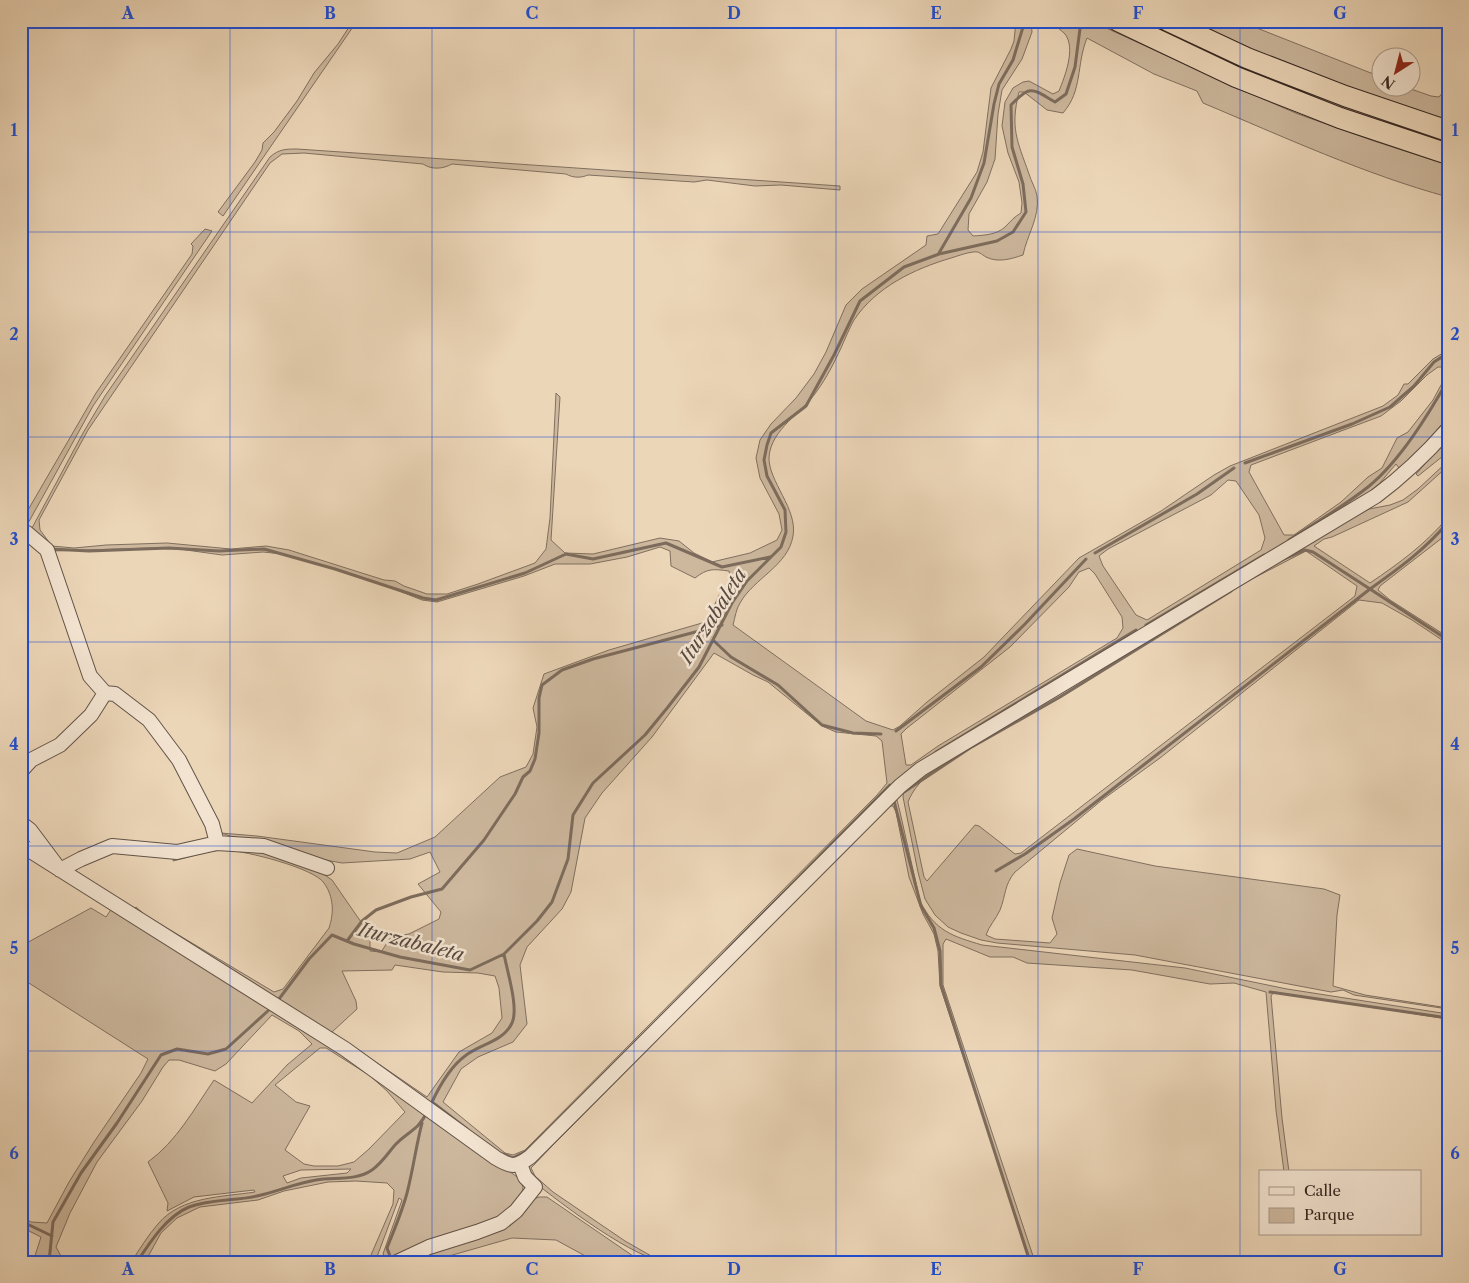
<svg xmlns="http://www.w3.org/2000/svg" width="1469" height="1283" font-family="'Libre Caslon Text',serif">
	<rect width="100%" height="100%" fill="#ecd6b8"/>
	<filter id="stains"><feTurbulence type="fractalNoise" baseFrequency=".004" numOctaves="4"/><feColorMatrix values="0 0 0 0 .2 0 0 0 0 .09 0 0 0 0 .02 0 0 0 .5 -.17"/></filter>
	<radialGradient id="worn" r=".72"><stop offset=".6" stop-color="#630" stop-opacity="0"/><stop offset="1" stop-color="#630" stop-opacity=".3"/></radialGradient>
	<path fill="#cdb89e" stroke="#807060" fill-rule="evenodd" d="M353 21H357L223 216 218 212 255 162 262 150 263 143 274 132 297 101 314 73 338 44Z
		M1016 21H1031L1032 32 1022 59 1002 90 998 114 995 159 987 182 969 214 968 230 973 236C985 235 996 235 1005 227 1011 221 1014 217 1021 213L1022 203 1019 182 1008 153 1002 126 1005 102 1013 88 1023 82 1029 81 1053 94 1059 91C1065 76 1076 48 1065 34 1060 29 1054 25 1049 21H1091L1235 87 1298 114 1374 141 1448 165V197C1364 174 1284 137 1203 103L1197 91 1154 74 1087 38C1076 65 1083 90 1063 113L1047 110 1024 92H1019C1010 128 1017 140 1029 174 1031 181 1036 189 1037 196 1040 217 1027 235 1023 255 1011 259 998 263 986 257 981 254 979 251 973 252 965 253 958 256 951 258 914 269 876 287 854 320 849 329 845 339 841 348 834 363 827 377 817 391 803 412 771 429 769 457 768 481 798 509 793 536 788 566 754 578 740 603 736 609 735 618 733 625L866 721 893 730 900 726 927 702 984 657 1079 558 1161 511 1214 475 1230 466 1383 406 1398 395 1404 384H1408L1433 359 1448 350V417L1410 461 1399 468 1396 464 1379 484 1368 493 925 761 529 1153 518 1159H510L133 910 136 907 145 915 274 992 283 989 329 928C334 913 334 897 324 883 314 868 246 851 226 850 209 850 190 857 173 861L174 855 237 845 316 869 332 880 370 935V951L381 952 391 937 409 934 439 919 441 912 418 884 440 872 430 852 410 859 342 863 314 858 271 845 233 837 221 833 257 836 375 852 397 853 435 837 500 777 526 767 533 754 537 727 533 708 544 674 609 650 702 623 710 615 719 595 732 586 729 571C713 569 708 568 695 578L671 566 670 551 660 547 627 557 590 564H555L524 576 437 602 422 600 374 581 282 554 263 552 222 555 179 549 152 548 53 551 34 534 32 528 83 433 105 396 270 157C279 149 286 149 297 149L840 186V190L781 185 755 186 707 180 694 182 588 175C581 178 573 178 566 174L452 164C443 169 432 170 423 164L304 153 282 154 270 163 88 430 39 520 40 530 52 546 74 548 106 545 167 543 231 549 266 546 289 550 384 580 395 581 404 586 427 594H447L478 584 535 563 546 549 550 518 556 393 560 397 551 540 565 553 593 554 660 538 679 541 694 553 712 562 750 553 777 540 782 530 779 514 760 478 756 458 760 440 771 424 796 398 814 374 826 352 846 305 862 289 926 245 927 236 938 234 977 172 983 152 991 88 1011 49 1014 41ZM1438 367H1446L1447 374 1433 400 1408 432 1397 438 1382 468 1368 477 1341 502 1294 535H1284L1249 472 1251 465 1381 416 1401 401 1427 375ZM1228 480 1236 481 1259 515 1265 538 1261 550 1147 620 1136 615 1103 566 1099 556 1108 549 1211 495ZM1089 568 1095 574 1122 617 1123 628 1117 638 938 746 911 765H906L901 734 907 728 1010 647 1069 587 1079 572ZM714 653 753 675 768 682 822 726 836 732 876 736 882 741 887 783 877 795 525 1150 513 1155 505 1153 443 1102 461 1069 478 1057 513 1042 527 1024 520 965 527 947 562 909 571 892 585 818 602 793 652 737ZM395 965 443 972 478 973 495 976 499 988 502 1018 492 1033 459 1052 427 1097 332 1032 357 1009 356 1001 342 971 392 970Z
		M1135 21H1150L1176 34 1448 139V146L1292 92Z
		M1186 21H1239L1381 77 1382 88H1408L1431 96 1439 97 1448 86V121L1345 87 1273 59Z
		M205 229 212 231 93 406 21 536V522L96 393 192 254 193 246 191 244Z
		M1448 438V452L1418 476 1416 474Z
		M1448 461V466L1408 502 1332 537 1324 539 1314 546 1370 583C1398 564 1426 544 1448 517V531L1442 538 1380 586 1378 590 1390 600 1448 637V644L1412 620 1382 603 1359 600 1160 758 1102 800 1015 872C1004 885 1006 895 1000 910 996 919 989 926 986 935L995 939 1050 943 1057 934 1052 918 1060 883 1069 855 1077 849 1155 866 1324 889 1340 895 1337 915 1333 986 1365 995 1448 1008V1009L1354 995 1343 990 1331 992 1135 955 997 943 981 940 961 933 948 927 935 915 925 899 918 872 903 797 904 789 912 782 1282 557 1369 509 1390 505 1403 500 1418 489ZM1306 551 1357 586 1355 596 1021 853 1015 854 979 826 975 825 927 881 924 877 908 802C913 789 922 780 932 771L1250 580Z
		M894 798 897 800 900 812 920 901C935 931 952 936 982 945L1185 968 1287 989 1448 1014V1019L1274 992 1271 996 1282 1118 1289 1172H1284L1276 1110 1266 992 1234 983 1210 984 1132 970 1027 963 1013 957H990L946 939 943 944V985L1035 1262H1031L940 986 938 951 934 934 923 914 909 877 896 812 893 806H889L551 1147 531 1168 535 1176 553 1192 625 1241 653 1257 669 1262C637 1262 559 1202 533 1181L528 1169 531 1163Z
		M91 908 106 917 112 908 352 1059 520 1179 523 1187 522 1194 516 1204 500 1217 389 1260 383 1254 402 1200 399 1198 375 1262H368L393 1204 394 1190 387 1183 356 1181 328 1182 284 1191 258 1200 200 1207 177 1218 161 1233 145 1262H131C140 1249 148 1235 158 1224 181 1196 223 1197 255 1192L254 1190 194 1197 167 1211 168 1203 148 1162C177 1141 194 1109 214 1080L252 1103 287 1065 312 1044 299 1031 272 1015 226 1064 215 1071 179 1060H169L163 1067 142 1101 97 1162 70 1213 56 1247 61 1256 101 1262H33L41 1237 21 1227V1216L31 1222 47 1223 69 1182 94 1142 141 1073 148 1059 21 978V946ZM320 1048H326L369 1075 387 1091 405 1112 369 1149 354 1162 338 1166H314L304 1164 285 1150 310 1106 296 1102 275 1085ZM351 1169 347 1173 301 1178 287 1183 283 1176 301 1170Z
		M539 1197H547L633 1256 636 1262H603L589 1258 556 1240 512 1238 428 1262H408L434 1250 473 1241 493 1233 531 1200Z"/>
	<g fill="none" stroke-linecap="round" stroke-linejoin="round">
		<path stroke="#7d6c5d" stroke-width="3" d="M939 253 971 198 984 163 994 104 999 84 1013 60 1023 27 1022 21
			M1245 463 1352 424 1390 407 1414 386 1434 362 1448 353
			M1448 522C1426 549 1398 569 1370 589L1448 640
			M1289 540C1315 523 1344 506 1368 487 1400 461 1428 415 1448 380
			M50 549 89 551 169 548 219 551 264 549 335 569 423 598 436 600 525 573 566 554 593 559 666 543 722 567 770 557
			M1095 553 1197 494 1234 468
			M1146 625 1264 555
			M714 641 731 657 778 685 822 725 853 733 881 734
			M896 731 981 667 1025 624 1086 559
			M936 752 1136 630
			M904 792 970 748 1060 697 1231 591
			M895 800 894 801 921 906 934 928 940 951 941 985 1030 1262
			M996 871 1025 854 1074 819 1370 589 1313 552 1305 550 1281 560
			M347 941 362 921 376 910 411 897 442 889 484 840 515 794 523 777 530 771 535 759 539 733V698L542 685 562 670 593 659 722 625
			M727 950 890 785
			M1270 992 1448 1018
			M279 999 309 959 332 935 354 944 400 957 470 970 504 954 537 921 552 902 568 859 573 815 593 783 645 735 668 707 699 667 732 603 747 581 781 547 786 532 785 510 767 476 764 460 767 445 771 433 806 406 834 355 860 301 904 267 939 254 997 241 1013 232 1026 212 1023 184 1012 147 1011 105C1031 84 1032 89 1055 102L1066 94 1075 67 1081 21
			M432 1102 467 1129
			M432 1102C440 1085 450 1067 465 1056 480 1044 503 1042 512 1023 519 1008 507 971 504 954
			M503 1154 513 1158 525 1152
			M21 1221 52 1236
			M390 1256 387 1248C394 1230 402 1212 407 1193 413 1170 416 1146 422 1123
			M49 1262 53 1222 81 1173 117 1123 161 1055 177 1049 208 1054 226 1049 270 1009
			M137 1262C150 1242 167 1216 189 1207 211 1199 235 1201 257 1196 277 1192 296 1183 316 1180 335 1177 356 1181 372 1170 382 1163 388 1153 395 1145 408 1131 418 1131 427 1112"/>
		<g stroke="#625348" stroke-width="16">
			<path id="minor" d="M21 544 27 533 47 550 90 676 105 693 115 694 149 720 179 760 212 824 217 843
				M21 771 31 760 60 745 91 715 105 693
				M21 823 30 830 60 870 81 859 112 846 177 852 217 843 264 846 327 868
				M21 845 345 1049 496 1158C511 1167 515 1168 530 1157L900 786 921 769 1376 496C1403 476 1426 454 1448 429
				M397 1262 429 1247 477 1232 501 1223 516 1211 535 1187 525 1177 520 1164"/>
		</g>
		<g stroke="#342722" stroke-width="22">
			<path id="highway" d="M1118 21 1236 77 1340 118 1448 154
				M1168 21 1247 58 1345 96 1448 131"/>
		</g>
		<use href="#minor" stroke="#f3e4d1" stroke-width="14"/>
		<use href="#highway" stroke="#ecd6b8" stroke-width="20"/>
	</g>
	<path fill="none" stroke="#1d4ed8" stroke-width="1" stroke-opacity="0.55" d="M230 21V1262M432 21V1262M634 21V1262M836 21V1262M1038 21V1262M1240 21V1262M21 232H1448M21 437H1448M21 642H1448M21 846H1448M21 1051H1448"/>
	<g text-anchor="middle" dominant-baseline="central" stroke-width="5" stroke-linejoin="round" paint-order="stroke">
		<g font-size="19" font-style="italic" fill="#584a40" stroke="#f3e4d1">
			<text transform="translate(713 616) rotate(-58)">Iturzabaleta</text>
			<text transform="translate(411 942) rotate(14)">Iturzabaleta</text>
		</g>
	</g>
	<rect width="1469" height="1283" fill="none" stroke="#ecd6b8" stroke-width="55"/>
	<rect x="1259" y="1170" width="162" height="65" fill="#f3e4d1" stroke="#a7988b"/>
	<rect x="1269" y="1187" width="25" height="8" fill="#f3e4d1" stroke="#a7988b"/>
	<text x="1304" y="1196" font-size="15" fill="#342722">Calle</text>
	<rect x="1269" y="1208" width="25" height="15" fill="#cdb89e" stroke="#a7988b"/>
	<text x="1304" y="1220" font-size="15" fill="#342722">Parque</text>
	<g transform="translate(1396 72) rotate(216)"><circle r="24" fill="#f3e4d1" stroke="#a7988b"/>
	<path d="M0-4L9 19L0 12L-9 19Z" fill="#8f2418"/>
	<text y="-8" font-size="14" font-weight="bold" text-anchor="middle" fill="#342722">N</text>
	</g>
	<rect x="28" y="28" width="1414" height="1228" fill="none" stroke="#1d4ed8" stroke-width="2"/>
	<g font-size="16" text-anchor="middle" font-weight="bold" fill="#1d4ed8">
		<text x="128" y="19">A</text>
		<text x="330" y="19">B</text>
		<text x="532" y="19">C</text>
		<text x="734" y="19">D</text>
		<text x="936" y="19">E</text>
		<text x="1138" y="19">F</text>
		<text x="1340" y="19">G</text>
		<text x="14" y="136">1</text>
		<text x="1455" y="136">1</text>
		<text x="14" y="340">2</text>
		<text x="1455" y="340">2</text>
		<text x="14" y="545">3</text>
		<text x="1455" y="545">3</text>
		<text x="14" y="750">4</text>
		<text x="1455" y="750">4</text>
		<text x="14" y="954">5</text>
		<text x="1455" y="954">5</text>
		<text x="14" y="1159">6</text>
		<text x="1455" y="1159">6</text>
		<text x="128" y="1275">A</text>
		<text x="330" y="1275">B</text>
		<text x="532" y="1275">C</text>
		<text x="734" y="1275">D</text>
		<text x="936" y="1275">E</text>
		<text x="1138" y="1275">F</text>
		<text x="1340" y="1275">G</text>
	</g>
	<rect width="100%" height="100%" filter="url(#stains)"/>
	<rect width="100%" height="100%" fill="url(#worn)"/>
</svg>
